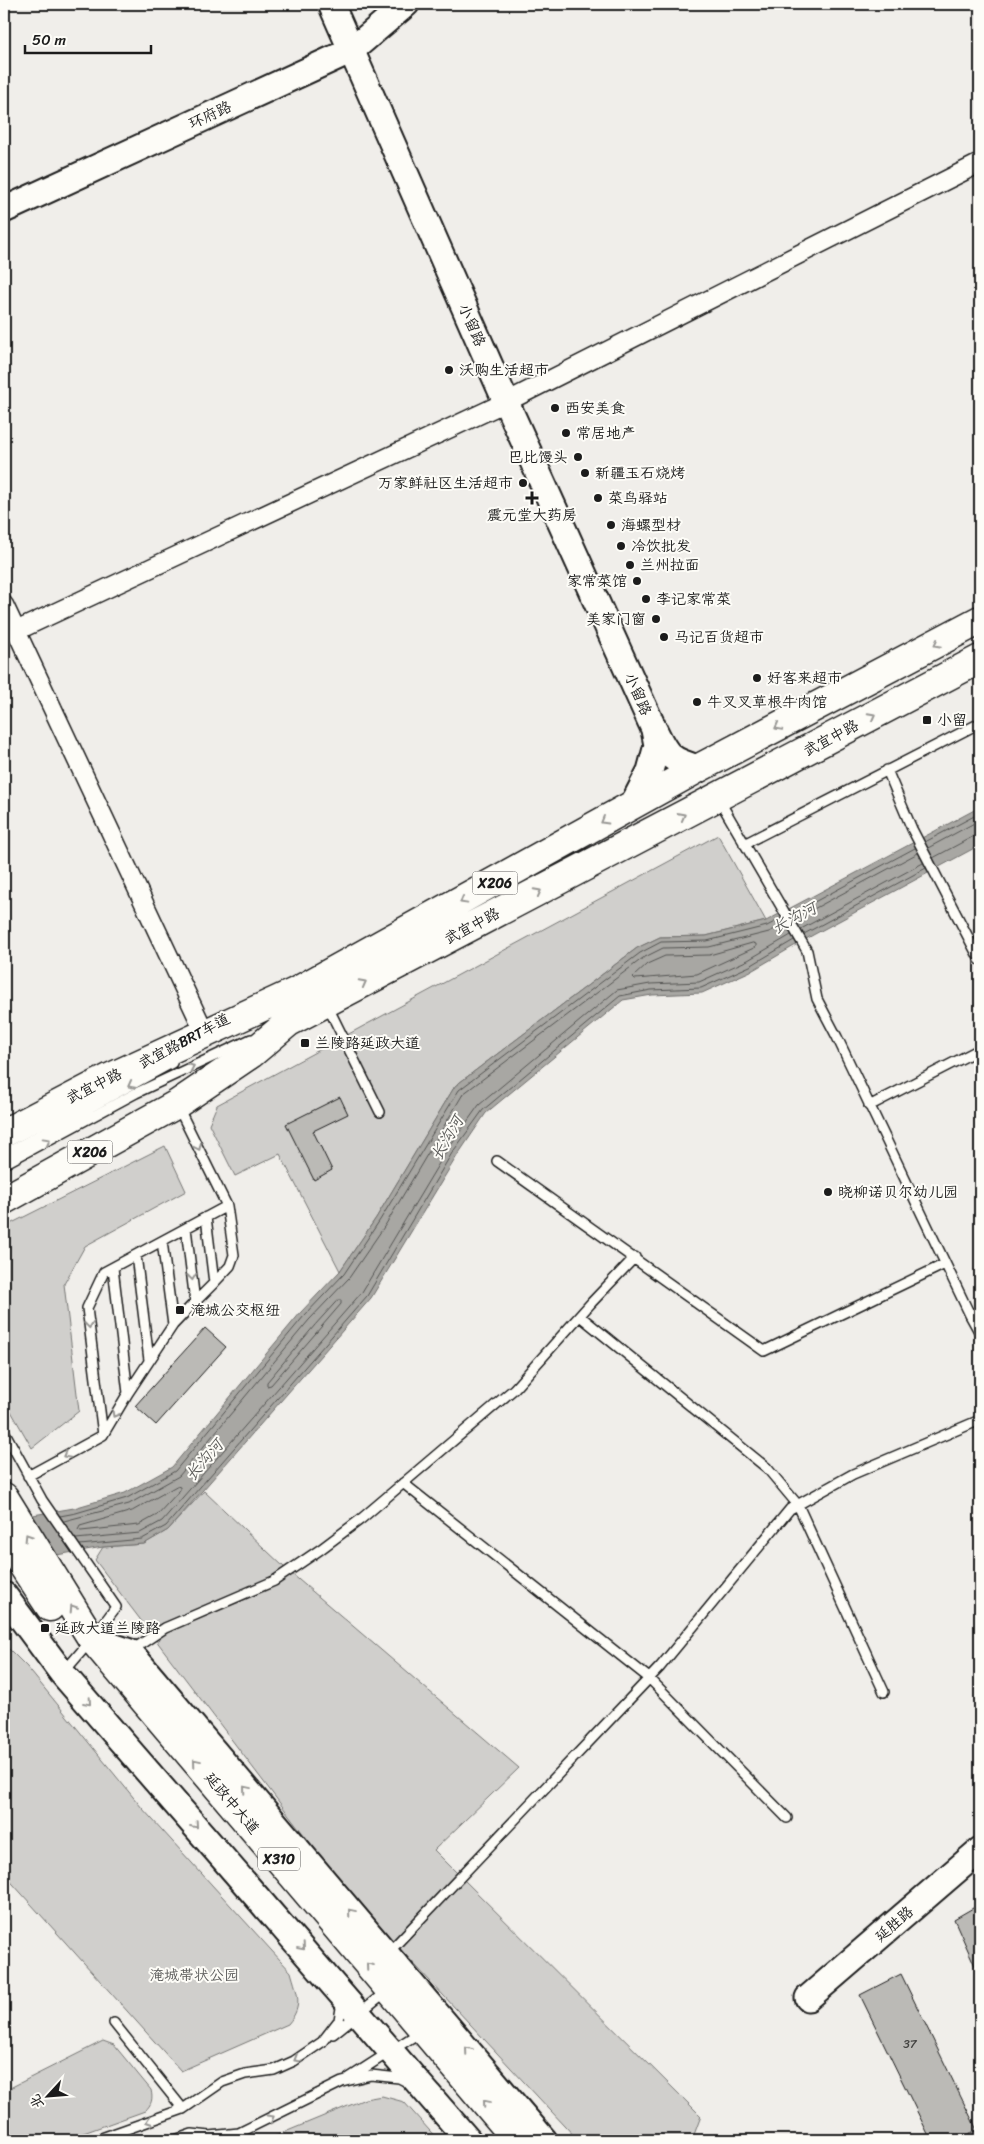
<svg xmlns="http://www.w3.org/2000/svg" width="984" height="2144" font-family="Sriracha,'LXGW WenKai TC',sans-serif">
	<rect width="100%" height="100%" fill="#f0eeea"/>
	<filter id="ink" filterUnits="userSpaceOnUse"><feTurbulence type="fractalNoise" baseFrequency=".02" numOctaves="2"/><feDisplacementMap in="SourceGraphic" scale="10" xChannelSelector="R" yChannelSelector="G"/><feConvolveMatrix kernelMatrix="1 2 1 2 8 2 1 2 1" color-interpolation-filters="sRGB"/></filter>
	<g filter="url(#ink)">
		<path fill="#d0cfcc" stroke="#767674" d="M718 835 766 921 706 936 660 937 637 948 455 1086 376 1218 340 1271 280 1154 235 1176 209 1124 217 1105Z
			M165 1146 186 1191 85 1246 64 1284 79 1411 32 1448 4 1399V1227Z
			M204 1491 285 1568 519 1768 434 1850 701 2116 692 2140H578L349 1894 95 1560 103 1547 144 1544 168 1530Z
			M4 1644 27 1667 142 1808 291 1972C297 1994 304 2005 288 2024L181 2071 4 1874Z
			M103 2041 114 2045 151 2090C153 2099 152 2104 145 2111L64 2140H4V2091Z
			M382 2096 404 2102 438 2140H275L273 2137 365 2099Z"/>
		<path fill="#a8a7a3" stroke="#706f6d" d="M980 807V845L813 935 753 970 702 993 652 995 623 1000 486 1113 457 1156 371 1298 168 1530 144 1544 103 1547 4 1564V1520L74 1508 125 1493 172 1467 301 1312 340 1271 376 1218 455 1086 637 948 660 937 706 936 766 921Z"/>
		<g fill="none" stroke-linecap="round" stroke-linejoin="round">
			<path stroke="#545452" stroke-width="1" d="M925 842 980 813
				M928 848 980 820
				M933 858 974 836 980 835
				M792 914 915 848
				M795 919 918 853
				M801 929 923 863
				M804 934 926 868
				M753 943 756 944V947L697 974 635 979 633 977 647 964 665 956 709 955Z
				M338 1300H341V1304L271 1385 267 1386V1382L315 1325Z
				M177 1486 180 1487V1490L157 1515 139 1525 81 1531 78 1530 80 1526 132 1511Z
				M60 1516 76 1513 127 1498 175 1471 304 1316 344 1274 380 1220 459 1090 640 953 661 942 707 941 767 926 782 918
				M64 1521 129 1504 179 1476 309 1320 349 1278 386 1224 463 1094 643 958 663 948 709 947 769 932 785 924
				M76 1539 140 1533 162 1521 362 1292 447 1150 479 1105 617 990 650 984 699 982 748 960 791 935
				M80 1545 142 1539 166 1526 367 1296 452 1153 483 1110 620 996 651 990 701 988 750 966 794 940"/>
		</g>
		<path fill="#bbbab6" stroke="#1c1c1c" d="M340 1097 348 1114 313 1131 332 1170 314 1180 286 1124Z
			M205 1328 226 1347 156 1425 135 1406Z
			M980 1904V1977L954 1919Z
			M901 1974 977 2130 956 2140H931L860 1995Z"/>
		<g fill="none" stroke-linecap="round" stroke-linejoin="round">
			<g stroke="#1c1c1c" stroke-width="12">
				<path id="lane" d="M887 770 912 829 980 960
					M718 798 807 951 817 999 837 1037 970 1315 980 1333
					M744 844 980 723
					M327 1005 380 1112
					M869 1106 980 1049
					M178 1107 227 1206 234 1255 230 1266 214 1283
					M4 1154 172 1063
					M497 1161 764 1351 945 1264
					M4 1164 136 1093 251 1039
					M136 1255 149 1360
					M113 1268 128 1393
					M195 1302 214 1283 206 1217
					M970 1315 980 1311
					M580 1316 767 1468 798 1505 884 1692
					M173 1325 195 1302 186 1228
					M4 1431 42 1500 116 1607 92 1639 63 1673
					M103 1435 87 1308 104 1272 227 1206
					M28 1476 103 1435 128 1393 173 1325 162 1241
					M403 1483 649 1678 787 1818
					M132 1650 165 1628 274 1581 321 1549 361 1519 514 1389 592 1302 635 1257
					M388 1953 660 1667 790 1509 853 1474 980 1420
					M114 2023 183 2109
					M333 2034 388 1990
					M349 2078 422 2031
					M96 2140 183 2109 222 2082 245 2074 274 2070 294 2061 322 2042 339 2020 342 2002
					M175 2140 192 2134 210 2136 239 2133 342 2082 371 2075 399 2078 407 2082"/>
			</g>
			<g stroke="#1c1c1c" stroke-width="21">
				<path id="street" d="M4 605 205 1033
					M16 631 506 402 980 163"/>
			</g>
			<g stroke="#1c1c1c" stroke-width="29">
				<path id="secondary" d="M331 4 506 402 653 727C666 755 669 760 699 768
					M4 210 352 50 406 4
					M633 804 650 771 657 745 654 730
					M4 1595 62 1673 468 2140
					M92 1639 130 1652 544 2140
					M808 1998 980 1850"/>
			</g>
			<g stroke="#1c1c1c" stroke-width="31">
				<path id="primary" d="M4 1133 111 1077 295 992 699 768 980 620
					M4 1200 177 1104 251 1054 289 1022 980 659
					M4 1497 92 1639 517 2140
					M4 1537 50 1607"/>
			</g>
			<use href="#lane" stroke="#fdfcf7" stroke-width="9"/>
			<use href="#street" stroke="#fdfcf7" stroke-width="18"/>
			<use href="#secondary" stroke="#fdfcf7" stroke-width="25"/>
			<use href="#primary" stroke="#fdfcf7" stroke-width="28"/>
		</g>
		<defs><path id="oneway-chevron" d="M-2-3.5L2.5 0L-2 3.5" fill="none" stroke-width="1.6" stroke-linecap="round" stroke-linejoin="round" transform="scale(1.25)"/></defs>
		<g stroke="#989794">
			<use href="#oneway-chevron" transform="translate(937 644) rotate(152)"/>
			<use href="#oneway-chevron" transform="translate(872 716) rotate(-28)"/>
			<use href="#oneway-chevron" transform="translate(778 727) rotate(152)"/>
			<use href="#oneway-chevron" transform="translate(682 816) rotate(-28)"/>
			<use href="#oneway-chevron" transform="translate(604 821) rotate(150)"/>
			<use href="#oneway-chevron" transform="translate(538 892) rotate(-28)"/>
			<use href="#oneway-chevron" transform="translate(463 901) rotate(151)"/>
			<use href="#oneway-chevron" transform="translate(363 983) rotate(-28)"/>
			<use href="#oneway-chevron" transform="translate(191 1067) rotate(-25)"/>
			<use href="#oneway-chevron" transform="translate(131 1085) rotate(152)"/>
			<use href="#oneway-chevron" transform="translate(47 1141) rotate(-29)"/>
			<use href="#oneway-chevron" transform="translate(198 1147) rotate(64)"/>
			<use href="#oneway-chevron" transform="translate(192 1277) rotate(83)"/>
			<use href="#oneway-chevron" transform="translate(89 1325) rotate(83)"/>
			<use href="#oneway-chevron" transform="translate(115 1414) rotate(120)"/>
			<use href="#oneway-chevron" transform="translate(66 1455) rotate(151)"/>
			<use href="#oneway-chevron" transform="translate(28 1537) rotate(-122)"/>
			<use href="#oneway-chevron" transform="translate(73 1608) rotate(-123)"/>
			<use href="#oneway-chevron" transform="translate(88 1702) rotate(49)"/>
			<use href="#oneway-chevron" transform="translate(196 1762) rotate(-130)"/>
			<use href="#oneway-chevron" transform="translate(246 1789) rotate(-130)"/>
			<use href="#oneway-chevron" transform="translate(195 1825) rotate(49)"/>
			<use href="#oneway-chevron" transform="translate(351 1912) rotate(-130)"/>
			<use href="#oneway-chevron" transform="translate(302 1947) rotate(49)"/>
			<use href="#oneway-chevron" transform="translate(369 1966) rotate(-130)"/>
			<use href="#oneway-chevron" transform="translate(468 2050) rotate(-130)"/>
			<use href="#oneway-chevron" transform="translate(297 2059) rotate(149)"/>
			<use href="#oneway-chevron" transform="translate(486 2103) rotate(-130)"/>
			<use href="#oneway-chevron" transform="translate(271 2118) rotate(-30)"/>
			<use href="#oneway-chevron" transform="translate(149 2121) rotate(160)"/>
		</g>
	</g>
	<g fill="#1c1c1c" stroke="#fdfcf7" stroke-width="2">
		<circle cx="449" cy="370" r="5"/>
		<circle cx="555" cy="408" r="5"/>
		<circle cx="566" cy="433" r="5"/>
		<circle cx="578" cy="457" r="5"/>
		<circle cx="585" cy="473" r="5"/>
		<circle cx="523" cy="483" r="5"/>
		<path d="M529.5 490.5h5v5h5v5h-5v5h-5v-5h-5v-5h5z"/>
		<circle cx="598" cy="498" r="5"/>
		<circle cx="611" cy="525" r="5"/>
		<circle cx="621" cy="546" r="5"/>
		<circle cx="630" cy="565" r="5"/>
		<circle cx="637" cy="581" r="5"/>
		<circle cx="646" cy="599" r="5"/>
		<circle cx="656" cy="619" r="5"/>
		<circle cx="664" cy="637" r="5"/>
		<circle cx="757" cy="678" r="5"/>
		<circle cx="697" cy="702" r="5"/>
		<rect x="922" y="715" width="10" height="10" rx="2.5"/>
		<rect x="300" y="1038" width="10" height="10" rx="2.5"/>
		<circle cx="828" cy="1192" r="5"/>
		<rect x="175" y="1305" width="10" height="10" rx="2.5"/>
		<rect x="40" y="1623" width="10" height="10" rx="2.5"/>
	</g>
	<g text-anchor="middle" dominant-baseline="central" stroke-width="4" stroke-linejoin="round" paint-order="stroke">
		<g font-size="12" fill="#444442">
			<text x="910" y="2044">37</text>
		</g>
		<g fill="#fdfcf7" stroke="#605f5e" stroke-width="1">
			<rect x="472.5" y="871.5" width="45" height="23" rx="4"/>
			<rect x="67.5" y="1140.5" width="45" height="23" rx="4"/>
			<rect x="258" y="1847.5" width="42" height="23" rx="4"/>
		</g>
		<g font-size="14" font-weight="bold" fill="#1c1c1c">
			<text x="495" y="883">X206</text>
			<text x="90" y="1152">X206</text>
			<text x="279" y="1859">X310</text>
		</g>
		<g font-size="15" fill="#1c1c1c" stroke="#fdfcf7">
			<text transform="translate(210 115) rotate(-25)">环府路</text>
			<text transform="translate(472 325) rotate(66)">小留路</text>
			<text transform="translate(638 694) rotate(66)">小留路</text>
			<text transform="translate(831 738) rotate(-28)">武宜中路</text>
			<text transform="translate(472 926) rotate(-28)">武宜中路</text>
			<text transform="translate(184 1041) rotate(-28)">武宜路BRT车道</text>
			<text transform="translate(94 1086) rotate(-27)">武宜中路</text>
			<text transform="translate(232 1803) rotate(50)">延政中大道</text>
			<text transform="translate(894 1924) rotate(-41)">延胜路</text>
		</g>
		<g font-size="15" fill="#1c1c1c" stroke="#fdfcf7" text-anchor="start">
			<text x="459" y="370">沃购生活超市</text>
			<text x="565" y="408">西安美食</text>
			<text x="576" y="433">常居地产</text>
			<text x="568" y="457" text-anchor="end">巴比馒头</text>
			<text x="595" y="473">新疆玉石烧烤</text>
			<text x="513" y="483" text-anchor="end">万家鲜社区生活超市</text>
			<text x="608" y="498">菜鸟驿站</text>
			<text x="532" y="515" text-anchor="middle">震元堂大药房</text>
			<text x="621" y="525">海螺型材</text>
			<text x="631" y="546">冷饮批发</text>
			<text x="640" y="565">兰州拉面</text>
			<text x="627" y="581" text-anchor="end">家常菜馆</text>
			<text x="656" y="599">李记家常菜</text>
			<text x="646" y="619" text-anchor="end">美家门窗</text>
			<text x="674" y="637">马记百货超市</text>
			<text x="767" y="678">好客来超市</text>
			<text x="707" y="702">牛叉叉草根牛肉馆</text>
			<text x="937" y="720">小留</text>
			<text x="315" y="1043">兰陵路延政大道</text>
			<text x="838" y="1192">晓柳诺贝尔幼儿园</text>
			<text x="190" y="1310">淹城公交枢纽</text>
			<text x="55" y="1628">延政大道兰陵路</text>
		</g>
		<g font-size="15" fill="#5b5b5a" stroke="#fdfcf7">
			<text x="194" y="1975">淹城带状公园</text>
		</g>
		<g font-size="16" font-style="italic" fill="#5b5b59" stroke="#fdfcf7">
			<text transform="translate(794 918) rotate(-28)">长沟河</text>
			<text transform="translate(447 1138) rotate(-60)">长沟河</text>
			<text transform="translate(204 1460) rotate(-49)">长沟河</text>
		</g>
	</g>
	<rect width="984" height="2144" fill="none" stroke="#fdfcf7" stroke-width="20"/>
	<rect x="10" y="10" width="964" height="2124" fill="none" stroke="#1c1c1c" stroke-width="2" filter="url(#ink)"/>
	<g transform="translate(48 2096) rotate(244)" stroke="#fdfcf7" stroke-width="4" paint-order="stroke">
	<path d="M0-4L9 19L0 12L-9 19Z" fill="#1c1c1c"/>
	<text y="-8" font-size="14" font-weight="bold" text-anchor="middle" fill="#1c1c1c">北</text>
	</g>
	<path d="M25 45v8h126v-8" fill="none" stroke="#1c1c1c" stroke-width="2.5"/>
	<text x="32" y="45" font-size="15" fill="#1c1c1c" stroke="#fdfcf7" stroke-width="4" paint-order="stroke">50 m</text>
</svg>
